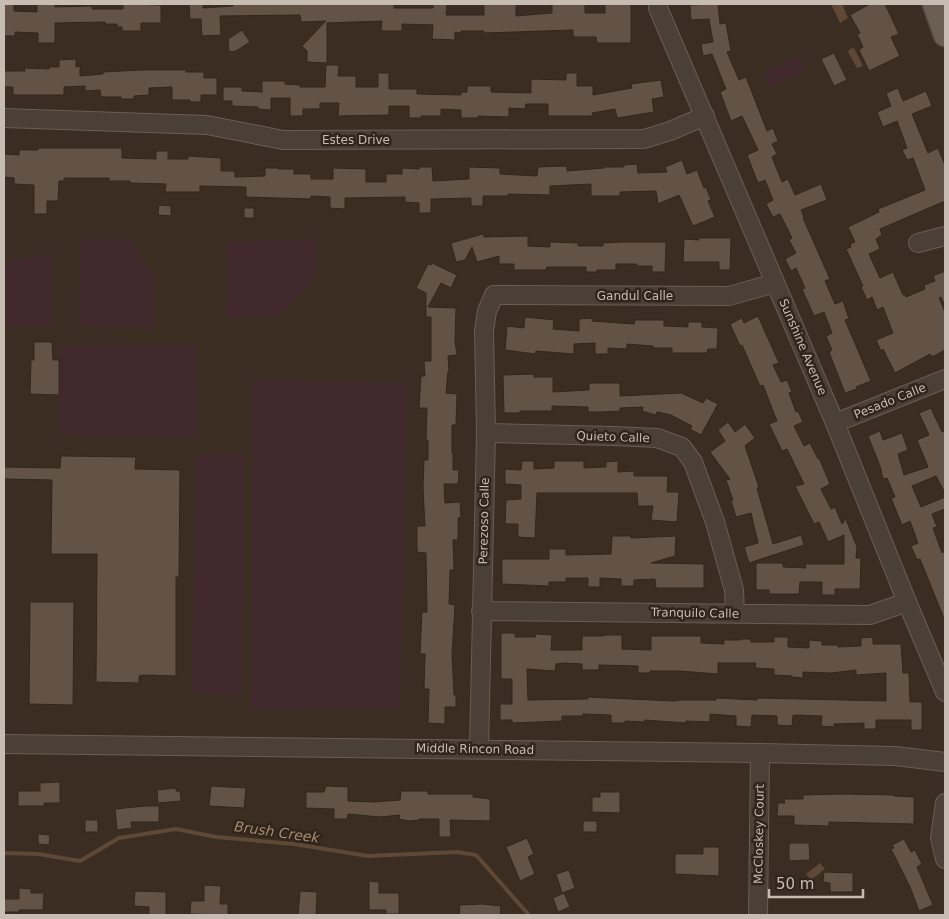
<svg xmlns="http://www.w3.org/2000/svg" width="949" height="919" font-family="'DejaVu Sans',sans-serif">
	<rect width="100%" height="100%" fill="#3b2d22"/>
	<path fill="#41282c" d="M800 56 805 71 769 87 763 72Z
		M81 239H129L154 278V328L79 326Z
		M317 239 313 281 278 317 226 318 227 242Z
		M52 254V325L4 327V268L13 259Z
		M196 344 197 437 59 434V346Z
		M253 381 407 383 400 707 251 709Z
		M245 454 242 695 192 693 195 455Z"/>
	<path fill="#5f4835" d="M831 4H842L848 18 840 23Z
		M854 48 863 66 857 68 848 52 850 49Z
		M820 863 825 869 811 880 806 874Z"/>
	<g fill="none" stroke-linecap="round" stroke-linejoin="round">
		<path stroke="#5f4835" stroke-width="4" d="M4 853 38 854 80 861 119 838 176 829 216 837 294 844 368 856 457 852 476 855 529 915"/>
	</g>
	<path fill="#625346" stroke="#32271d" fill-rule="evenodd" d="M4 4H14V11L37 12V4H55V7L92 6V9H123V4L161 5V23H141V31H122V27H117V24H105V22L55 23V43H38V33L15 32V36H4Z
		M189 4H203V8L233 6V4H394V8H433V4H447L446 15H484V4H516V16L552 13V4H585V13H605V4H631V43H597L596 37H573V30L484 33V31H461V33L455 32V40L432 39 433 25 402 24V31H381L382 21 327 23V63L307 62V51L302 46 326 21 301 22 300 15 220 16 221 35 202 36 201 19H190Z
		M718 4 720 24 726 23 731 51 727 52 739 80 746 77 767 131 773 128 778 141 772 144 777 154 772 157 782 182 788 179 795 195 821 184 827 200 801 210 804 217 803 218 830 279 825 281 835 304 843 301 849 319 845 320 871 381 856 387 857 389 845 393 829 352 832 350 826 336 832 333 824 312 814 316 802 289 805 288 796 268 791 271 785 259 796 253 789 240 792 238 780 214 773 217 766 204 773 200 765 180 758 183 747 155 758 150 742 116 731 121 720 92 726 89 712 54 703 56 701 44 713 42 709 19 691 20 690 5Z
		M870 4H885L899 34 891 37 900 56 869 71 859 50 863 47 857 34 860 33 850 15Z
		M242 30 250 42 236 51 229 52 228 39Z
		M834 53 847 80 834 86 821 59Z
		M76 59V67L80 66V76L103 74V72L141 70H186V72H204V78H217V95H201V102H190V100H172V87L149 88V95L134 96V99H121V97H101L100 90 85 91V86L64 87V95H13V87H4V71H25L24 68 49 69V67H59V60Z
		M326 65H339L338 76H356V87H378V73H389V89H417V94L461 95V92H467V86H491V92L531 93V79L566 80V73H577V86H593V95L632 88 631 84 661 80 664 97 652 99 654 112 617 118 615 109 592 113 593 116H548V104H526L525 109 509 108V117L478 116V118H461V110L441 109V116H421V118H409V106H389V115L338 116 339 103H320V109H303V116H290V98H271V110L258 109V107L232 106V101H223V87H242V91L262 92V81H285V84L300 85V87H325Z
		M898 88 903 101 926 91 932 106 912 114 928 153 938 148 945 165V201L880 229 882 235 876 239 880 249 869 254 880 278 893 272 903 295H905L906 297 925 289 924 285 935 281 933 276 945 271V306L941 297 939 298 945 312V350L932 357 930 354 895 373 883 349 881 351 876 340 893 333 883 307 877 310 872 297 867 300 861 287 863 286 846 249 851 247 850 244 855 242 848 227 879 212 878 209 925 190 913 158 907 160 902 150 907 148 897 121 883 127 877 112 891 106 886 93Z
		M38 148H122V158L156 159V151H168V159H188V156L221 158V171H235V177L265 176V168H278V169H294V174H311V179H333V168L366 169V182H386V174H402V168L419 169V167H432L433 181 469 179V167L500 168V174L537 176 538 167 567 166V171L604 168V167H624V165L637 164 638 173 667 172 665 167 682 160 687 174 697 170 704 188 706 187 711 200 708 201 715 217 693 226 679 195 658 204 656 191 620 192V196H591V184L550 186V195L508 194V196H483V206H471V198L431 199V213H419V203L405 202V197L345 198V209L330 208V197L311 196V199L246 197V187L200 186V192H165L166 184 130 183V181H109V178H64V181H59L58 201H47V214H34V185L14 184V178L4 177V154L19 155V150H38Z
		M159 205 171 206V216L158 215Z
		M244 208H254V218H244Z
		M483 234 484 237 528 236V246L550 247V242L578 243V246H603V243L622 242H666L665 272H652V266H637V264H616V270H597V272H586V267H547L546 270H514V264H499V256L477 262 472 247 465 260 456 262 451 243Z
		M698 238H731L730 270H719V262H683L684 239 699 240Z
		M432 263 457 275 451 288 441 283 428 307 456 308 455 342 457 355 448 356 449 372H448L446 393 457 394 456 425H452V452L453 455V470H459L458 484H444L445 503 460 502 461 517 458 518V540H453L454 570H450L449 604 455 605 452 655 454 695H456V707H445V724L428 723 429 689H424L425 654H420L422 612H427L426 553 417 552V526H425L423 488 424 460H428V440H426L427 408H419L421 376H425L424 361H431V317H426V293L416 288 428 264 431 265Z
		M758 316 779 363 773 365 781 382 787 380 792 392 789 393 796 412 798 411 803 422 794 426 804 446 810 443 818 459 819 458 830 484 821 489 831 509 835 507 842 524 844 522 845 517 857 547 856 558H861L860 589H835V595H822V582H800L799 594H769V590H756V563H783V567L806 568 805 564H844V535L828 542 819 522 814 524 795 486 804 484 787 449 782 451 769 424 777 421 763 385 760 386 742 345 740 346 730 324 742 318 744 323Z
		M525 317 554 320 553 329 579 331V319L592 318V321L634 324 635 320H664V326L688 327V322H702V327L718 328 717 349H708L707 353H672V348H653V346L627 344V349L608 348V354H595V343L574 344V354L536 351 535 354 505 350 507 326 524 328Z
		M34 342H52L53 360H59V395L30 394 31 360H34Z
		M534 374V377H553V392L589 390V383H620V396L681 393 703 403 706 398 718 404 701 435 690 429 692 426 671 415 657 412 656 415 642 411 643 407 620 408V411L602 412H588V407L552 406V411H520V413H504L503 375Z
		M931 408 942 432 945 431V493L936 476 912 486 921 507 945 497V509L932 514 937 527 933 528 942 553 945 551V621L920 559 917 560 911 546 918 543 910 521 902 525 891 498 895 497 887 478 883 479 880 466 868 436 880 431 883 440 902 433 908 450 898 454 904 475 928 467 917 440 929 435 919 413Z
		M728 422 735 432 745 424 755 438 745 446 759 487 757 488 773 544 801 535 804 545 749 563 744 547 758 543 751 513 736 517 731 501 733 500 726 480 730 479 710 452 725 441 718 430Z
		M61 456 136 457 135 469 180 470 179 577H176V676L143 675 139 676V683L96 682 97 554H51L52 480 4 479V467L60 468Z
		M522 461H534V469L554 468V461H584V468L606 467V462L618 461V472L634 471V476H668L667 492H679L677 522 651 520 653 506H638L637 493H537L535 538 518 537V524H505L506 500 521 499V485L505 484V469L521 470Z
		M612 536H631V538L676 536 675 556 651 563 704 564V588H656L655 579 634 580V586H621V579L600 578V587H588V578H566V582H549V586L502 584V559H549V549H566V555L611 554Z
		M30 602H74L73 705 29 704Z
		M501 633H515V637H535L536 634 552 635 551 650H582V636H604V635H622V649L651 650V636H701V643L724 644V640H741V639H751V642H774V637H788V647L809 648V640L822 641V645H838V647L861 646V638L873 637V644H901L903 673H909L910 702H922V730H911V720H876V729H864V723L834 724V727L821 726 822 716 793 715 792 726 777 725V716L752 715 751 727 736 726V716L710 714V722L686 721V723L645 720V722L625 721V723H611V715L583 714V716H562V721L512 723V720H500V704H512V679H501ZM564 663 582 664V670H599V665L638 666V673H650V671H680L718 674V663H756L755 668 774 669V675L792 676V677L803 678V672L831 673 856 670V675L886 673V701L757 698V700L716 698V700H680L673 701 588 697V699L528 700 527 669 555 671 556 664Z
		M60 782V803H44V806H18V791H40V783Z
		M211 786 246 788 244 808 209 806Z
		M326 786 348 787V801L374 802 400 800 401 791H428V794H473V797L490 799V821L450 820 451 837H439V819H419V820L409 821 399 819 400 815 380 817 348 814 347 819H334V809L306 808V792H324Z
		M176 788V791H180L181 801 158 803 157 790Z
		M600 792H620V813L592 812V797H600Z
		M842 794 894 795V796L914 797V824L829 822V826L794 825V816H777L778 803H785L784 799H803V795Z
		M146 806H159V822H131L132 828 117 830 115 809Z
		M85 820H98V832H85Z
		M583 821H597V832H583Z
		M38 834 50 835 49 845 38 844Z
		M527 838 534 854 528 857 535 874 520 881 506 847Z
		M904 839 911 852 915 850 922 864 917 867 933 905 919 911 910 887 891 849 894 848 892 845Z
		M789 843H809L810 860 789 861Z
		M703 847H719V876L675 874V854H703Z
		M569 870 575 888 562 893 556 874Z
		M824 872 853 873V892H830V883L823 882Z
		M369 881 379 882V893H399V914H386V910H369Z
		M204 885 221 886 220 904H228V915L190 914 191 901H204Z
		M19 888 31 889V893H44L43 910H19V912H4V899H19Z
		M135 891 166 892V915H149V907L134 906Z
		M300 891 317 892 316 915H298Z
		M564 893 570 907 558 912 553 898Z
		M482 904 501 906 500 915H459L460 905Z"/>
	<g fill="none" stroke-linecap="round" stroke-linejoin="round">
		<g stroke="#695e54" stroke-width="20">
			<path id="minor" d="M658 4V8L835 423 907 602 945 692
				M4 118 207 125 283 140 644 139 670 131 705 116
				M918 243 945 236
				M835 423 945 379
				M486 433 614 436 657 438 682 447 693 462 715 522 734 590 735 614
				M481 611 870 615 907 602
				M4 744 760 753 895 756 945 762
				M479 749 486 433 484 331 487 311 494 295 729 296 775 283
				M945 803 940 838 945 859
				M758 915 760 753"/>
		</g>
		<g stroke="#54493f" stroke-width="25">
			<path id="major" d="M934 4 945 35"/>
		</g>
		<use href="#minor" stroke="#4b4036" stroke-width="18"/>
		<use href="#major" stroke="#6b5f54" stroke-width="22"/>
	</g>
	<g text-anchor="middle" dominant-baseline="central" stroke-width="5" stroke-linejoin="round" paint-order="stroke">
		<g font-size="12" fill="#c7bcb1" stroke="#30251b">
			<text x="356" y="140">Estes Drive</text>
			<text x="635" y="296">Gandul Calle</text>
			<text transform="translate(803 347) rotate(67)">Sunshine Avenue</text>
			<text transform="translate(890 401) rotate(-22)">Pesado Calle</text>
			<text transform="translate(613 437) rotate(2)">Quieto Calle</text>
			<text transform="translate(484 521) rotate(-89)">Perezoso Calle</text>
			<text transform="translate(695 613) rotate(1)">Tranquilo Calle</text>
			<text transform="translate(475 749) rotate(1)">Middle Rincon Road</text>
			<text transform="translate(759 834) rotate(-89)">McCloskey Court</text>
		</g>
		<g font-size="14" font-style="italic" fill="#aa8b72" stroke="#30251b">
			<text transform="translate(277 832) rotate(8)">Brush Creek</text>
		</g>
	</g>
	<rect width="949" height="919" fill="none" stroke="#c7bcb1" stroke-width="10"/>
	<path d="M769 889v8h94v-8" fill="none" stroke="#c7bcb1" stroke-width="2.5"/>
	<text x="776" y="889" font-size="15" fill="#c7bcb1" stroke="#30251b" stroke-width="4" paint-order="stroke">50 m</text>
</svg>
